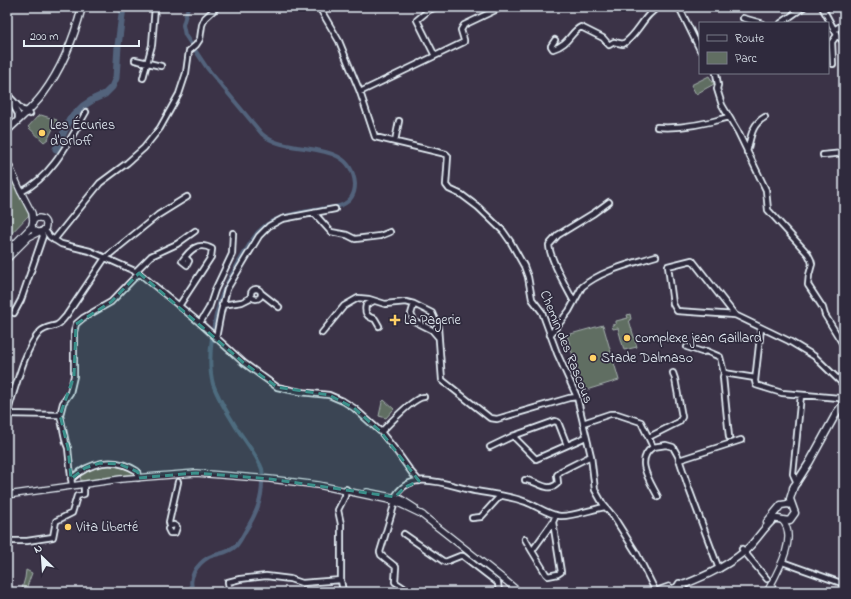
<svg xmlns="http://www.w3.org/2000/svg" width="851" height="599" font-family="'Indie Flower',sans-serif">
	<rect width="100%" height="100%" fill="#3b3347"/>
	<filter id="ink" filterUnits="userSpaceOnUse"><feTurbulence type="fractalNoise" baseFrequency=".025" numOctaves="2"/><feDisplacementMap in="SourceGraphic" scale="8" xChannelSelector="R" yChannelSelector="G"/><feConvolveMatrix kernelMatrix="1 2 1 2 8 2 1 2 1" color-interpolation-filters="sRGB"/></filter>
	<g filter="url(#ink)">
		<path fill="#616e62" stroke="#a4b0ad" d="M709 76 714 84 696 94 691 85Z
			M41 115 57 120 48 139 44 142 28 127 37 117Z
			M7 169 29 215 7 238Z
			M630 314 631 319 629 320 637 347 624 350 618 328 613 329 612 325 616 324V321L628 318 627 315Z
			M603 325 619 380 583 391 567 335Z
			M384 400 394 409 386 418 379 416 382 402Z
			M104 465C114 466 127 467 134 474L81 481 80 475C88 470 95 467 104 465Z
			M26 570 32 573 25 592H21L25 578Z"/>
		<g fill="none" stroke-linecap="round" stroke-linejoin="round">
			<path stroke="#52637c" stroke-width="4" d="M188 7 183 25 185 35 207 68 262 134C288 158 351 136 355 184 355 193 351 201 342 205 338 207 332 207 326 208 312 211 296 212 282 217 270 221 259 229 252 240 242 257 231 274 223 292 214 315 206 360 213 384 218 399 228 413 236 427 243 438 258 457 262 469 263 473 262 478 262 482 262 500 256 514 246 530 243 535 240 542 236 546 228 554 218 553 209 557 197 564 186 579 194 592"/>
			<path stroke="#52637c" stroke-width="7" d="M56 149 70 119 83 106 94 99 105 94 112 87 116 78 118 46 123 7"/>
			<g stroke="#e8f1f8" stroke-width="8">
				<path id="minor" d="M319 7 339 41 360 92 375 137 446 154 448 156 446 185 449 189 462 195 478 207 503 231 510 241 524 266 528 277 532 299 542 312 557 353 577 397 591 456 595 490 603 504 613 516 637 554 656 592
					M679 7 700 50
					M794 7 799 10
					M822 7 837 35 844 42
					M743 18 761 23
					M781 23 804 7
					M834 30 844 24
					M555 40 551 46 553 49C570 44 570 32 581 27L603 38 609 45 614 42 623 44C638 35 643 15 659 7
					M435 56 417 20 429 10 436 7
					M135 60 161 66
					M833 64 832 42 837 35
					M716 73 718 85 717 89 722 105 738 132 766 190 768 210 808 254 811 260 812 264 809 275 808 285 823 308 825 315 844 346
					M143 78 152 45 155 7
					M360 92 464 42V40L461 30 464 25 502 7
					M7 94 22 110 27 111 30 114
					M10 100 18 114V120
					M657 127C682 129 705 124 729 117
					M395 141 399 121
					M747 152C751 137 751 125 765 117
					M823 155 844 153
					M21 192C52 177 69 141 86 112
					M314 213 331 232 347 235 355 239 380 236 390 232
					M44 229 50 237 61 244 90 251 139 273 200 323 244 363 277 387 300 392 329 395 343 401 354 408 381 432 397 452 412 473 419 481
					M54 240 100 183 127 163 144 148 160 128 179 94 186 73 189 51 196 45 200 39 202 25 205 18 217 7
					M135 272 151 256 177 244 195 231
					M251 294a5 5 0 1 1 10 0a5 5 0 1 1-10 0Z
					M261 293 279 307
					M374 301 366 305C364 313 367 317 375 319L379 326
					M574 302C567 288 550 260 549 245L558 235 594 213 609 202
					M414 304 411 314 414 321 432 330 438 337
					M222 305 242 302 252 297
					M179 306 211 257 212 249C198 241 190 250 182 261L187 265 189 261 185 257
					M14 313 21 300 43 236 41 231
					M735 315 692 260 668 266 673 304 677 311 735 315 789 341 814 356 844 385
					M200 323 209 308 215 290 232 254 233 233
					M761 328 755 381 756 385 782 393 839 398 844 402
					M322 333 344 306 358 298 369 299 385 304 406 302 414 304 432 313 438 327 442 380 490 418 497 419 569 398 577 397
					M550 335 569 311 582 287C602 270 631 264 656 256
					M216 338 221 312 227 289 259 236 269 226 282 219 335 209
					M687 347 702 352 706 351 720 357 724 373 755 378
					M724 373 723 377 729 437
					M7 414C14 393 25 347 40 332 45 327 52 327 57 325 61 323 63 319 66 316L105 258 158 215 187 197
					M7 414 60 415
					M583 423 610 414H617L641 422 653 447 666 445 673 447 678 456 689 489 719 569
					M381 432C389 424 414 397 424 397
					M513 436 536 459 586 437
					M649 437 679 422 682 417 675 379 673 373
					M490 447 513 436 555 421 558 422 567 445
					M653 447C634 460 650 481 658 497
					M679 460 741 440
					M71 479C90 462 114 456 137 471L138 478
					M525 480C537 480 548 494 558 483L557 475 561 471 591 456
					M797 483 793 474 801 395
					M72 486 68 448 66 443 60 415 63 403 70 393 74 376V332L76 324 83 318 111 302 139 273
					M394 499C409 466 450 486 475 491 492 494 510 496 526 502 537 506 548 515 560 516 571 517 593 509 605 507
					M395 502 380 552 381 555 396 567 395 582 410 592
					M472 518 481 517 500 496
					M553 522 561 572 558 574 548 576 546 574 532 551 553 522 556 515
					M170 526 174 525 177 527 175 533H170L168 529 170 526 169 522 178 482
					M404 534 443 561 445 562 460 556H463L498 583 499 592
					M525 539 532 551
					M7 541H27L53 537 56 521 72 513 77 496 84 494V485
					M742 549 767 579
					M785 563 844 584
					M341 580 343 592
					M773 588 776 592
					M230 592 228 582 240 579 266 576 290 579 302 583 341 580V524L338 510 345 496 346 489
					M681 592 676 588 679 583 684 584 685 592"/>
			</g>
			<g stroke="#e8f1f8" stroke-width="8">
				<path id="tertiary" d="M7 161 21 192 32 213 33 222
					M32 225a7 7 0 1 1 14 0a7 7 0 1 1-14 0Z
					M7 252 32 226
					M7 259 29 237 39 232
					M367 492 401 499 415 508
					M7 495 121 479 196 473 270 479 318 485 394 501 423 515
					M421 514 506 581 519 592
					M767 592C776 575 799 537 782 520"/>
			</g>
			<g stroke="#e8f1f8" stroke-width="9">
				<path id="secondary" d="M7 131C19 119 33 108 43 94 63 67 74 38 82 7
					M793 488 809 463 837 412 844 403
					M767 522 781 505 788 504 791 505
					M655 592 669 587
					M665 592C693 581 721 571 745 551 756 542 763 528 774 519 780 518 784 522 790 520L795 513 790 499 794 486"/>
			</g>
			<use href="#minor" stroke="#2f2a3d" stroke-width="4.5"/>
			<use href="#tertiary" stroke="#2f2a3d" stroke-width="5.5"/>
			<use href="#secondary" stroke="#2f2a3d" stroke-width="6"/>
		</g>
	</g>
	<path fill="#3a8f8a" fill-opacity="0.2" stroke="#3a8f8a" stroke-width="3" stroke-dasharray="8 5" stroke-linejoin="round" d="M139 273 244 363 277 387 329 395 354 408 381 432 419 481 405 487 395 497 270 479 196 473 138 478V472L119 464 100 463 85 468 71 479 68 448 60 415 74 376 76 324 111 302Z"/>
	<g fill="#ffd166" stroke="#2f2a3d" stroke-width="1.5">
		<circle cx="42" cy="133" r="4"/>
		<path d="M393 314h4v4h4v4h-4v4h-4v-4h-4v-4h4z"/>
		<circle cx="627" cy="338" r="4"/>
		<circle cx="593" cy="358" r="4"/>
		<circle cx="68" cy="527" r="4"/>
	</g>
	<g text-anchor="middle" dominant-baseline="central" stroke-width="3.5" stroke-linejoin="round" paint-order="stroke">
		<g font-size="14" fill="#e8f1f8" stroke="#2f2a3d" text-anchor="start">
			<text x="50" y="125">Les Écuries<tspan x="50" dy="16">d'Orloff</tspan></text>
			<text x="404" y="320">La Pagerie</text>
			<text x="635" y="338">complexe jean Gaillard</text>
			<text x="601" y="358">Stade Dalmaso</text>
			<text x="76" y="527">Vita Liberté</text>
		</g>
		<g font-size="14" fill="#e8f1f8" stroke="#2f2a3d">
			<text transform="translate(566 347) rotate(68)">Chemin des Rascous</text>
		</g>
	</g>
	<rect width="851" height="599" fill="none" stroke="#2f2a3d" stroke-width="24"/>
	<rect x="12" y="12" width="827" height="575" fill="none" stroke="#e8f1f8" stroke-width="1.5" filter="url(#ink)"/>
	<rect x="699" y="22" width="130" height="52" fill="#2f2a3d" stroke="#797a88"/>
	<rect x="707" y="35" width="20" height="6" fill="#2f2a3d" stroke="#797a88"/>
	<text x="735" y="42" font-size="12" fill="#e8f1f8">Route</text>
	<rect x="707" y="52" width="20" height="12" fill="#616e62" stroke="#797a88"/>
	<text x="735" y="62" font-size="12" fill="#e8f1f8">Parc</text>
	<g transform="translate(42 557) rotate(335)" stroke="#2f2a3d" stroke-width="3" paint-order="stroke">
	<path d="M0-3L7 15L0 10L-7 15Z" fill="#e8f1f8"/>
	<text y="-6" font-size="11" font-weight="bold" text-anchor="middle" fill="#e8f1f8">N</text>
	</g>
	<path d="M24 40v6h115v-6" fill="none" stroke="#e8f1f8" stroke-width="2"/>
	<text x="30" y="40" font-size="12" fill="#e8f1f8" stroke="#2f2a3d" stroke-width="3" paint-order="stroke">200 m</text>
</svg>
